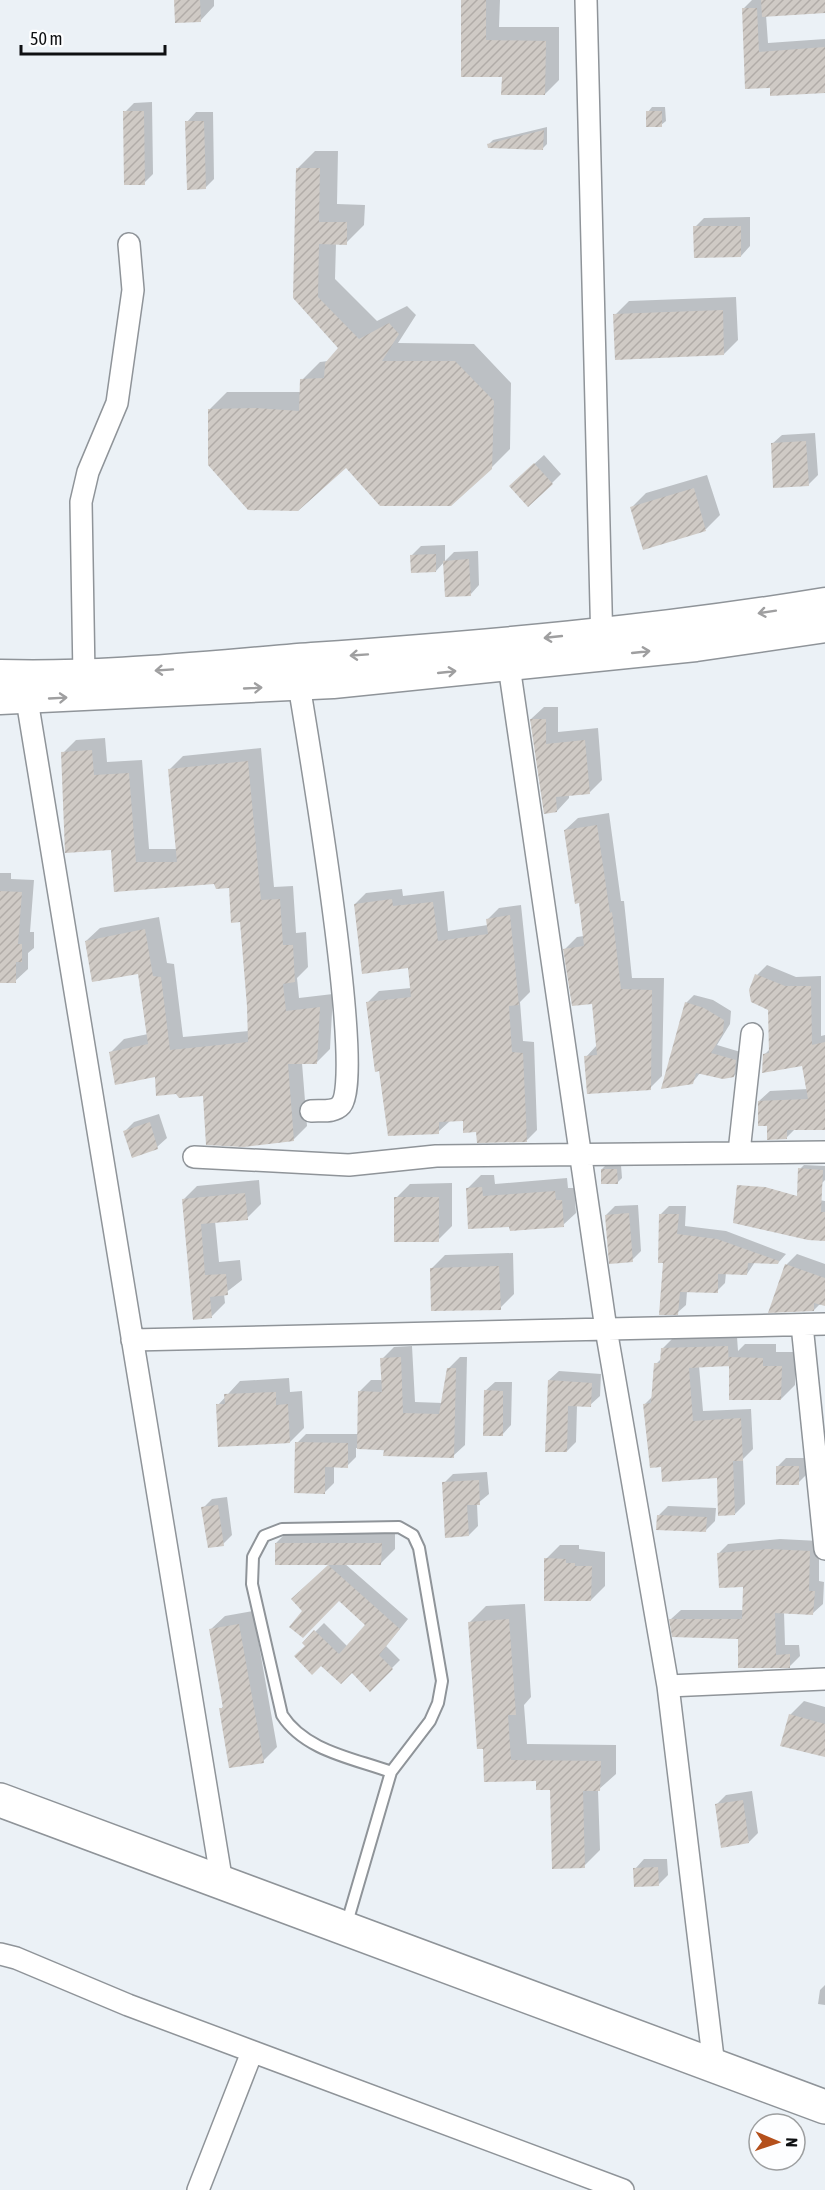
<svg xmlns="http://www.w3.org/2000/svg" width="825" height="2190" font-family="'Asap Condensed',sans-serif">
	<defs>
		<pattern id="building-hatch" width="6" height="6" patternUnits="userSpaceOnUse" patternTransform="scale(1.5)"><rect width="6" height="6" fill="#cfcac5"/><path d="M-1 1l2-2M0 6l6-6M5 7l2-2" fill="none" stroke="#b1aca8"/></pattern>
	</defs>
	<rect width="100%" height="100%" fill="#ebf1f6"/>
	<path fill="#0003" d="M176 0H214V6L200 21Z
		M462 0H500L499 27H559V80L545 94 503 76Z
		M752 0H825V11L766 15 768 43 825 39V91L771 86 743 9Z
		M152 102 153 174 144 183 125 112 134 103Z
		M652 107H665L666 121 661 125 648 112Z
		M196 112H213L214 179 205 188 187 122Z
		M547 127V144L542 149 489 144 493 140Z
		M315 151H338L337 204 365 205 364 225 346 243H336L335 279 377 321 407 306 416 315 398 343 474 344 511 383 510 449 491 468 346 466 209 410 227 392H301L302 380 320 362 328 361 340 348 295 298 297 169Z
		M750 217V246L741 256 695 227 704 218Z
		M736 297 738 340 724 354 615 315 629 301Z
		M815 433 818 475 808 485 772 444 782 435Z
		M544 455 561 474 552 483 520 477Z
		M707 475 720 515 706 529 644 548 632 507 646 493Z
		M445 545V561L436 571 412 555 421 546Z
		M478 551 479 585 470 595 445 561 454 552Z
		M544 707H558V732L598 728 602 780 589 793 569 795V798L557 811 531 719Z
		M105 738 107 762 142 760 149 849H177L169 770 183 756 261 748 274 887 293 886 296 933 306 932 308 967 297 978 299 998 333 994 330 1049 317 1062 302 1063 307 1126 293 1140 205 1094 110 1053 124 1039 148 1034 139 972 86 941 100 928 159 917 167 963 174 964 183 1037 249 1031 242 920 230 886 216 883 115 890 112 849 63 753 76 740Z
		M609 813 621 901H624L632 978H664L662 1076 650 1088 586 1057 597 1045 593 1003 565 949 577 937 584 936 580 902 565 830 578 818Z
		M0 873H11V879L34 880 30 932H34V948L28 953V969L15 981H0Z
		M402 889 403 896 444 891 448 931 488 925V919L499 908 521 905 530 992 520 1002 523 1041 534 1042 537 1130 526 1141 477 1130 464 1119 450 1121 438 1132 368 1002 379 991 411 988 409 966 355 904 366 893Z
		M767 965 796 977 821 976V1036L825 1035V1128H796L786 1138 768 1124 759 1101 770 1091 808 1089 803 1064 764 1055 770 1049 769 1009 757 975Z
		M694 995 713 1000 731 1011 730 1024 717 1045 744 1053 742 1067 734 1076 701 1072 692 1083 686 1003Z
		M159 1114 167 1138 157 1147 124 1132 134 1122Z
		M606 1165H621L622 1178 618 1182 602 1169Z
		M804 1165 825 1166V1180L822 1183 800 1169Z
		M481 1175H494L495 1184 567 1178 568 1188H574L576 1213 563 1225H511L468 1188Z
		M259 1180 261 1204 247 1218 215 1221 219 1262 240 1260 242 1280 224 1294 225 1303 211 1317 183 1200 197 1186Z
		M452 1183V1226L438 1240 396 1198 410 1184Z
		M747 1188 825 1201V1241Z
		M638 1205 641 1251 632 1260 606 1215 615 1206Z
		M669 1206H686L685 1226 726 1231 786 1254 778 1263 755 1262 747 1274 726 1273 725 1283 717 1291H687L686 1305 677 1313 665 1261 661 1214Z
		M513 1253 514 1294 500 1308 431 1269 445 1255Z
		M797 1254 825 1264V1305L821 1303 814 1310 770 1311 787 1264Z
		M737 1337 738 1351 745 1344H776V1352H795V1385L781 1399 731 1362 728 1365 699 1366 703 1411 751 1409 753 1449 743 1459 745 1504 735 1514 718 1477 662 1465 645 1404 653 1396 656 1364 662 1358V1349L672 1339Z
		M412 1346 415 1402 443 1403 449 1368 460 1357H467L465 1445 453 1456 356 1448V1457L347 1466H334V1483L324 1493 297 1443 306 1434H359V1392L371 1380H383L382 1359 394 1347Z
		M559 1371 601 1374 600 1396 590 1405H577L576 1442 567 1451 549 1380Z
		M289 1378 290 1392 302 1391 304 1428 290 1442 218 1405 240 1381Z
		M495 1382H512L511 1425 502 1435 485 1391Z
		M786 1458H807V1474L798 1483 777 1467Z
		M487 1472 489 1494 477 1504 478 1526 469 1535 444 1483 453 1474Z
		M227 1497 232 1535 223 1544 203 1508 212 1499Z
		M668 1506 716 1508 715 1521 706 1530 659 1515Z
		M290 1529 395 1530V1549L381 1563H344L408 1619 386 1646 400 1660 370 1690 352 1671 304 1643 324 1623 348 1647 368 1625 339 1599 304 1611 302 1590 331 1563 276 1543Z
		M780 1539 819 1541V1581L824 1582 823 1604 813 1613 784 1612 785 1645H799L800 1656 790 1666 739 1638 671 1619 681 1610H744V1585L718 1554 728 1544Z
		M560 1545H579V1549L605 1552V1586L591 1600 546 1559Z
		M525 1604 531 1697 524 1705 527 1744 616 1745V1774L598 1790 600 1850 584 1866 551 1789 485 1747 469 1623 486 1606Z
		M253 1611 277 1747 263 1761 221 1709 224 1705 210 1630 225 1616Z
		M804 1701 825 1707V1756L790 1715Z
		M752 1791 758 1833 749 1842 717 1804 726 1795Z
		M644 1859H667L668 1875 658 1885 635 1869Z
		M825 1985V2005L818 2004 820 1990Z"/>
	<path fill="url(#building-hatch)" d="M174 0H200L201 22 175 23Z
		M461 0H486V40L546 41 545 95H501L502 77H461Z
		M761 0H825V13L762 17Z
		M742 8H757L759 52 825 47V93L770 96V88L745 89Z
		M123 111H144L145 185H124Z
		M646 111H662V127H646Z
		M185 121H204L206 189 187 190Z
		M544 130 543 150 488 148 487 144Z
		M296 168H320L319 222H347V245L319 244 318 297 359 339 389 323 399 334 382 361H455L494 401 492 469 451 506H380L346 468 298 511 248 510 208 465V409L256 408 299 411 300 379 324 378 325 363 338 348 293 298Z
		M693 226H741V257L694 258Z
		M723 310 724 355 615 360 613 314Z
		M806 441 809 486 773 488 771 443Z
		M534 463 553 484 528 507 509 486Z
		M694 488 706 531 643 550 630 507Z
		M436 554V572L411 573 410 555Z
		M469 559 471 596 445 597 443 561Z
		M530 719H546V744L585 740 590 794 556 797 557 812 544 814Z
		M92 750 94 775 129 773 136 862H177L168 769 248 761 261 900 280 899 283 945H293L295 982 283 984 286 1011 320 1007 317 1064H288L294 1141 244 1147 206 1145 203 1096 179 1098 176 1094 156 1096 155 1077 115 1085 109 1052 148 1044 138 974 92 982 85 941 145 929 153 976 161 977 170 1050 248 1042 247 1006 240 922 231 923 229 888 216 889 214 884 114 892 111 850 65 853 61 752Z
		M597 825 610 913 612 912 621 989 652 990 651 1090 587 1094 584 1056 597 1055 592 1004 572 1006 563 949 584 946 579 903 575 904 564 830Z
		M0 891 22 892 18 944H22V962H16V983H0Z
		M392 899 393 906 433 902 438 941 488 934 486 919 510 915 519 1005 509 1006 512 1052 523 1053 527 1142 477 1143 476 1132 463 1133V1121L439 1122V1134L388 1136 379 1071 375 1072 366 1002 411 997 408 968 362 974 354 904Z
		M755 974 785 986H811L812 1045 825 1042V1130H787V1139L767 1140V1126H758V1101L808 1099 802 1066 762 1073 763 1054 769 1053 768 1010 751 1002 749 990Z
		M685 1002 704 1008 724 1020 723 1033 711 1053 736 1060 734 1077 723 1079 696 1073 693 1084 661 1089Z
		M150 1122 158 1149 132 1158 123 1131Z
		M798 1168 823 1170 821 1212H825V1241L808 1240 733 1223 737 1185 765 1187 797 1196Z
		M601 1169H617L618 1184H601Z
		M482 1187 483 1196 555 1191 556 1200H562L564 1227 510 1231 509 1227 468 1229 466 1188Z
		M245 1193 248 1220 201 1224 205 1275 226 1274 228 1295 210 1297 212 1318 193 1320 182 1199Z
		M394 1197H439V1242H394Z
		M629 1213 633 1262 609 1264 605 1215Z
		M659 1214H679L677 1234 717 1239 779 1261 778 1264 748 1263 747 1275 718 1274V1293L680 1292 678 1315H659L663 1263H658Z
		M785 1264 825 1278V1306L814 1303V1311L768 1313Z
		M499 1266 501 1310 431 1311 430 1268Z
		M728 1346 729 1366 689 1368 693 1421 741 1418 743 1461H733L735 1515 718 1516 717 1478 662 1482 661 1467 650 1468 643 1404 651 1403 654 1363H660L661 1348Z
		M401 1357 403 1413 439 1414 447 1368H456L454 1458 383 1456 384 1450 357 1449 358 1391 382 1392 380 1358Z
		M729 1357 763 1358V1366H782L781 1400H729Z
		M548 1380 592 1383 591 1407 568 1406 567 1452H545Z
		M484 1390 503 1391V1436H483Z
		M276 1392V1405L288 1404 290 1443 218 1447 216 1404H225L224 1394Z
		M295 1442 348 1443V1468L325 1467V1494L294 1493Z
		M776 1466H799V1485H776Z
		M479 1480 480 1505H467L469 1536 445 1538 442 1482Z
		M218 1505 224 1546 208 1548 201 1507Z
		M657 1515 707 1517 706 1532 656 1530Z
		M275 1543H382L381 1565H275Z
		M769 1549 810 1551 809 1591H815L813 1615 775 1613 776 1655 790 1654V1668H738V1639L672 1637 669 1619H742L743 1587 719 1588 717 1553Z
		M544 1558 566 1559V1563H575V1566H592L591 1601H544Z
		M328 1565 400 1629 379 1655 393 1669 370 1692 352 1673 341 1684 321 1666 312 1675 294 1656 305 1646 302 1643 314 1630 339 1654 365 1625 339 1601 303 1638 289 1627 302 1611 291 1599Z
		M509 1619 516 1715H508L511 1760 601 1761 600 1791H583L585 1868 552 1869 550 1790H536V1781L484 1782 483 1749H477L468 1622Z
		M239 1624 264 1763 229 1768 219 1708H223L209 1629Z
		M789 1714 825 1724V1757L780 1746Z
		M743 1800 749 1843 721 1848 715 1804Z
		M658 1867 659 1886 634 1887 633 1868Z"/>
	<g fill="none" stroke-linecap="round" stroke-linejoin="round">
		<g stroke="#8f9499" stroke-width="14">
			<path id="service" d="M346 1926 391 1772 430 1721 438 1703 442 1681 419 1548 413 1535 399 1527 282 1529 264 1536 253 1557 252 1584 282 1715C305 1751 353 1758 391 1772"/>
		</g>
		<g stroke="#8f9499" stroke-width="24">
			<path id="minor" d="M586 0 602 647
				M509 666 606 1329 668 1686 714 2066
				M84 676 81 502 88 472 117 403 133 290 129 244
				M27 685V700L222 1883
				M299 685C308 741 366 1076 341 1105 334 1113 321 1110 311 1111
				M739 1152 752 1034
				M194 1157 349 1165 436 1156 825 1152
				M802 1325 825 1549
				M132 1340 825 1324
				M668 1686 825 1679
				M0 1954 16 1958 128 2005 623 2190
				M198 2190 252 2052"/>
		</g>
		<g stroke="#8f9499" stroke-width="33">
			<path id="secondary" d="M0 675C104 678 208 666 312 658 483 646 656 631 825 603
				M0 699 333 683 696 646 825 627"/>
		</g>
		<g stroke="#8f9499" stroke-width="36">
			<path id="trunk" d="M0 1800 825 2107"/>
		</g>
		<use href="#service" stroke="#fff" stroke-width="10"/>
		<use href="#minor" stroke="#fff" stroke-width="21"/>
		<use href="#secondary" stroke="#fff" stroke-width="30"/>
		<use href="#trunk" stroke="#fff" stroke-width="33"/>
	</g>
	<defs><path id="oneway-shaft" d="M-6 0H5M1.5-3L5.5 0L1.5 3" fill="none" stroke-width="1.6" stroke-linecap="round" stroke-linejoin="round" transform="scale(1.5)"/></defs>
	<g stroke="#9f9fa0">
		<use href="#oneway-shaft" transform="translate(767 612) rotate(171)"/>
		<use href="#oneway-shaft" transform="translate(553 637) rotate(174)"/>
		<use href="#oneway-shaft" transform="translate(641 652) rotate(-6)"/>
		<use href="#oneway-shaft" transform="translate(359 655) rotate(176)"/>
		<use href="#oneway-shaft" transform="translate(164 670) rotate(176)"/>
		<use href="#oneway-shaft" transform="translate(447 672) rotate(-6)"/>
		<use href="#oneway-shaft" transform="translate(253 688) rotate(-3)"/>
		<use href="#oneway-shaft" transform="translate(58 698) rotate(-3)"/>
	</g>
	<g transform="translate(777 2142) rotate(92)"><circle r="28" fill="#fdfeff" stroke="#9d9fa0" stroke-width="1.5"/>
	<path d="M0-4.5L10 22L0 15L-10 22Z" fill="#b4501c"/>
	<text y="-9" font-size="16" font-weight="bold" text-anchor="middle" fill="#0e1012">N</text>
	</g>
	<path d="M21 45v9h144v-9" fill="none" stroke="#0e1012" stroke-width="3"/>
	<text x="30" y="45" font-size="18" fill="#0e1012" stroke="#fdfeff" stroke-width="4.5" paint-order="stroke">50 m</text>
</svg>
